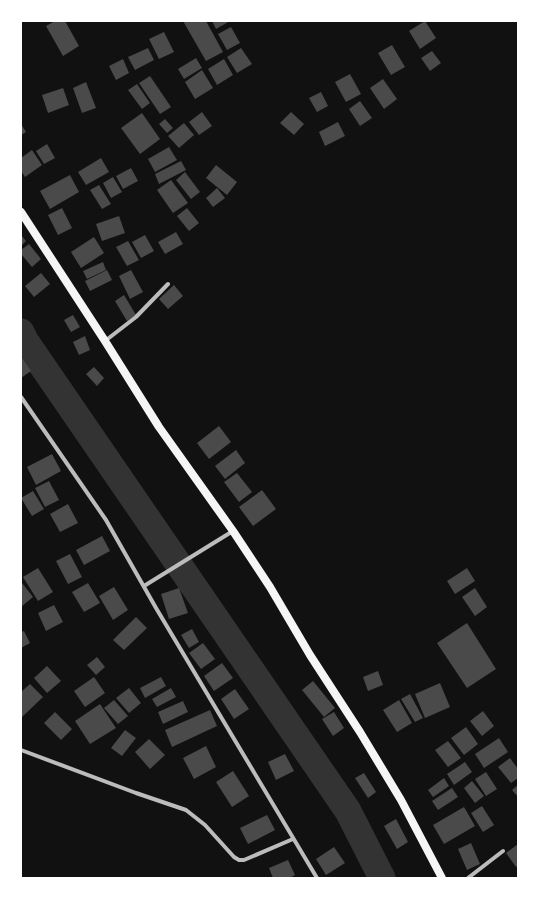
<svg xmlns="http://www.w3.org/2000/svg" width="539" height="899" font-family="'DM Sans',sans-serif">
	<rect width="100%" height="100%" fill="#111"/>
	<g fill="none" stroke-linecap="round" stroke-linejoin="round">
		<path stroke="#333" stroke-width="27" d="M21 332 26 342 348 811 382 878"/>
	</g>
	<path fill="#4a4a4a" d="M55 21H65L79 46 63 56 46 26Z
		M183 21H206L223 52 206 61Z
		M212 21H230L216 29Z
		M425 21 436 38 420 49 409 31Z
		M231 27 240 43 227 50 218 34Z
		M164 32 174 52 159 59 149 39Z
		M392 45 405 67 391 75 378 53Z
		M148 48 154 60 135 70 128 57Z
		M241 48 252 64 237 73 227 57Z
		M432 51 441 63 430 71 421 58Z
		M196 58 202 68 184 79 178 69Z
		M123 59 129 73 116 80 109 66Z
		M224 59 233 75 217 85 208 69Z
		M202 70 213 88 195 99 185 82Z
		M350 74 361 94 346 102 335 82Z
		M150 76 171 107 160 114 139 83Z
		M383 79 397 99 384 109 370 88Z
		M86 82 96 108 82 113 73 88Z
		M137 84 150 103 142 109 128 90Z
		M63 88 69 105 48 113 42 95Z
		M321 92 328 106 317 112 309 98Z
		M360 101 372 118 360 126 349 109Z
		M202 112 212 126 199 135 189 122Z
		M291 112 304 124 294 135 280 123Z
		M142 113 160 139 140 154 121 128Z
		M165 119 173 128 167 133 159 124Z
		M338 122 345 136 325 146 319 132Z
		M184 123 194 135 179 148 168 136Z
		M21 124 26 132 21 135Z
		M47 144 55 158 44 164 36 151Z
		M169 147 177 160 155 172 148 159Z
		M32 150 42 165 25 177 21 171V158Z
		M101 158 109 172 86 185 78 172Z
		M181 161 186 170 159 184 155 174Z
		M216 165 237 182 227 195 206 178Z
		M131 168 138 181 123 189 116 176Z
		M185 172 200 192 191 199 176 180Z
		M70 175 79 192 50 209 40 191Z
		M113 177 122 192 111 198 103 183Z
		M171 180 188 203 173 213 157 190Z
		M99 185 111 204 102 209 90 190Z
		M217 188 225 198 213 207 206 198Z
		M62 208 72 228 58 235 48 215Z
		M187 208 199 223 189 231 177 216Z
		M119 216 125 233 102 241 96 224Z
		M176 232 183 244 165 254 158 242Z
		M21 235 26 241 21 246Z
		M145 235 154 251 141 258 132 242Z
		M94 237 104 253 81 268 71 252Z
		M128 241 139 260 127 266 116 247Z
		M29 244 41 259 32 267 21 254V250Z
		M103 262 106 270 87 279 83 271Z
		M107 270 112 280 90 291 85 281Z
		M131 270 143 292 130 299 119 276Z
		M41 273 50 284 34 297 25 286Z
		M174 285 183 296 168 309 159 299Z
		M124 295 136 315 127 321 115 301Z
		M73 315 80 327 71 332 64 320Z
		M85 336 90 350 79 355 73 342Z
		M22 358 31 371 21 378V359Z
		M94 367 104 378 97 386 86 374Z
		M219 426 231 442 209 459 197 443Z
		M236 450 245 463 225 479 215 466Z
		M52 454 61 471 36 485 27 467Z
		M237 473 252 492 239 502 224 482Z
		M49 481 59 500 45 507 35 488Z
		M262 490 276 509 253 526 239 507Z
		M33 491 44 509 32 516 21 498Z
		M68 504 78 523 60 532 50 514Z
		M102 536 110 551 84 565 76 550Z
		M70 554 82 577 68 584 56 561Z
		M38 568 53 592 38 601 23 577Z
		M467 568 475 581 455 594 447 581Z
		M22 583 33 597 21 607V584Z
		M88 583 100 603 84 612 72 592Z
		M114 587 128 610 113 620 99 596Z
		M179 588 188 613 169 619 161 594Z
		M475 588 487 607 475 616 462 597Z
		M54 605 63 622 46 631 38 613Z
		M136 617 147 628 124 650 113 640Z
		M467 623 496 669 467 688 437 643Z
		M192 629 199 642 189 648 181 635Z
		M24 631 30 643 21 648V632Z
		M203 643 215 659 201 669 189 653Z
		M97 657 105 667 96 675 87 665Z
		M222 663 233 678 214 691 204 676Z
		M47 666 61 681 47 693 34 678Z
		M378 671 383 685 368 691 363 677Z
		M94 677 105 693 85 707 74 691Z
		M161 677 166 686 145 698 140 688Z
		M313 681 335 708 324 717 302 690Z
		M440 683 450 707 425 718 415 694Z
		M30 684 43 697 21 718V692Z
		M129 688 141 703 129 713 116 698Z
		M171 688 176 697 157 707 152 699Z
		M235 689 249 709 234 719 221 699Z
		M410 694 423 718 415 722 401 699Z
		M114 700 128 716 118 724 104 708Z
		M399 700 412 723 397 732 383 710Z
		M183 701 188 712 163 724 158 712Z
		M100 704 116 728 90 744 75 721Z
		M210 710 217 726 172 747 165 730Z
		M483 711 494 726 482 736 470 721Z
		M55 712 72 729 61 740 44 723Z
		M334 712 344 728 333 736 322 719Z
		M466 727 478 744 464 755 451 738Z
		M125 730 136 738 122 756 111 748Z
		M499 738 508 752 484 768 475 754Z
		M149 739 165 755 150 769 135 752Z
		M448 741 461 758 448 767 435 750Z
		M206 746 216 767 194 779 183 758Z
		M285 754 294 771 276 780 268 762Z
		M510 758 518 769V778L511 783 498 767Z
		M465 762 472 772 454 785 447 774Z
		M233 771 249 796 232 807 216 782Z
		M486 772 497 789 486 796 475 779Z
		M364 773 376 792 368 798 355 778Z
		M444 778 449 786 433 797 428 790Z
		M472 781 484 796 475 803 464 788Z
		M518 785V797L512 790Z
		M452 788 458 797 438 810 432 801Z
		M482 806 494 825 483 832 471 813Z
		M464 807 475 826 444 844 433 825Z
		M267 815 275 830 248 844 240 828Z
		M396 819 408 842 397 849 384 826Z
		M471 843 480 864 467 870 458 849Z
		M518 844V866L516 867 506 853Z
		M334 847 345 863 326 875 316 859Z
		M288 860 295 875 290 878H273L269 868Z"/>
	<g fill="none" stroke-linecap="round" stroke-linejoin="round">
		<path stroke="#bcbcbc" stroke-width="4" d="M105 341 136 317 168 284
			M21 397 106 520 156 608 317 878
			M144 586 233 531
			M21 750 136 793 186 810 205 825 234 857 239 860H244L293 839
			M468 878 503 851"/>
		<path stroke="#f5f5f5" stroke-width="8" d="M21 212 105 341 159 427 233 531 270 587 310 655 360 732 401 800 442 878"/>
	</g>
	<rect width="539" height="899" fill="none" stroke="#ffffff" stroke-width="44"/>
</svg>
